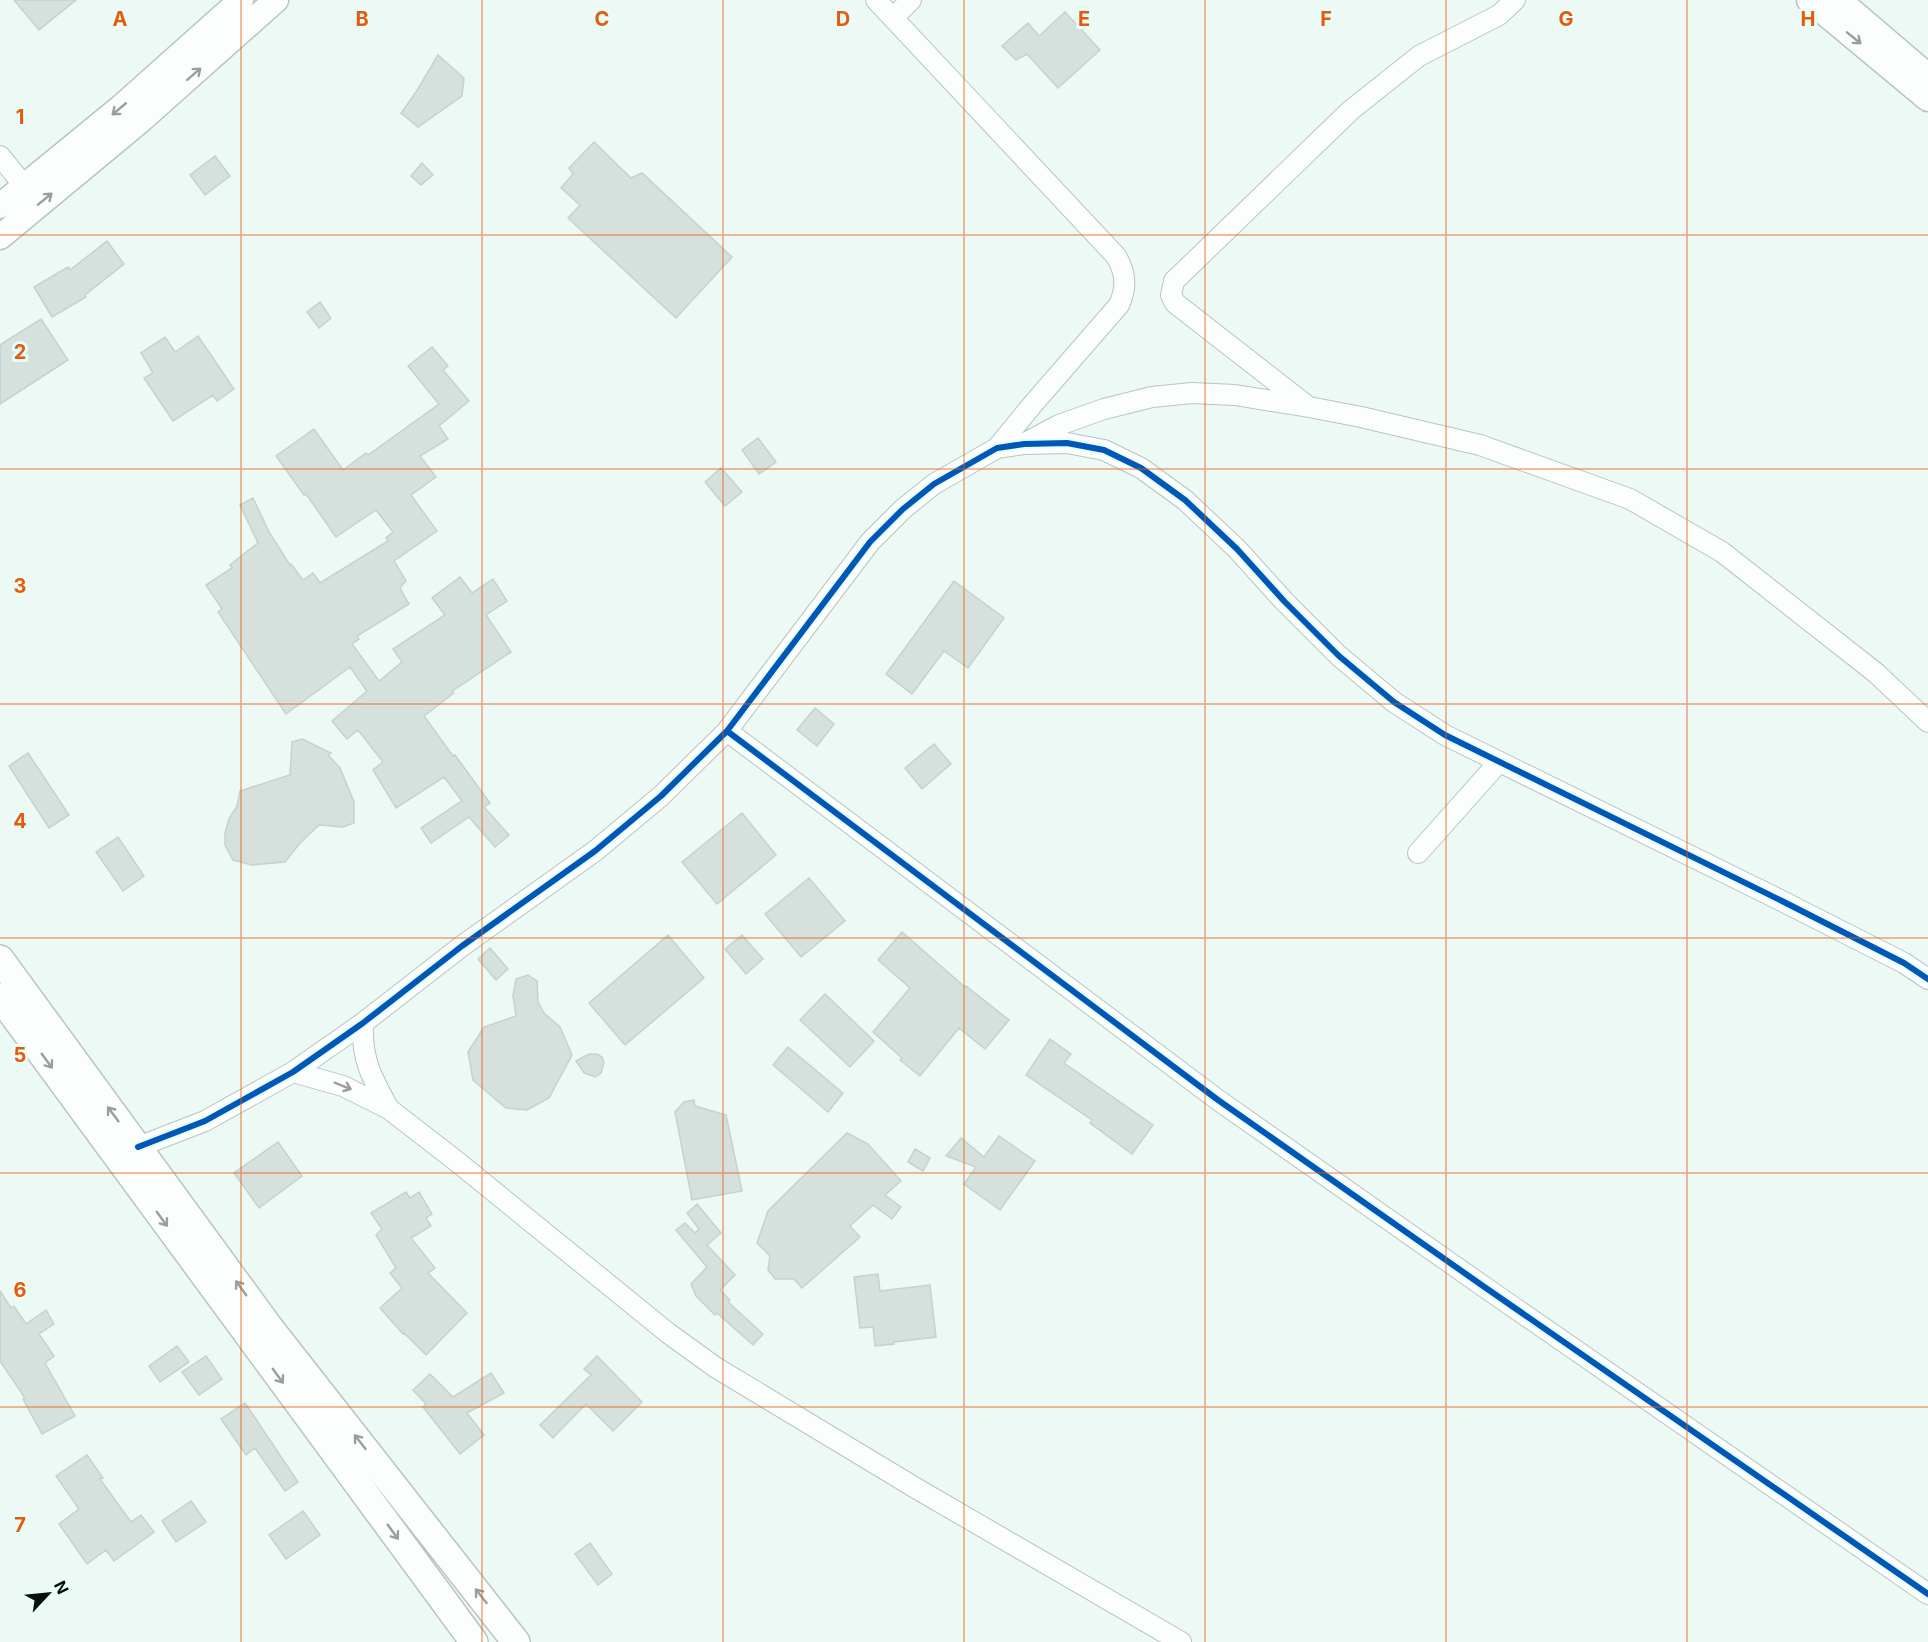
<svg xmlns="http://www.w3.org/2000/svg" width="1928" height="1642" font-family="Inter,sans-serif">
	<rect width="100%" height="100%" fill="#ecf9f5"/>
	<path fill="#d6e0dd" stroke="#c7d1cd" stroke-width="1.5" d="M14 0H76L39 30Z
		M1065 12 1100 50 1058 88 1027 54 1016 60 1002 46 1028 23 1039 36Z
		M438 55 464 78 462 96 418 127 401 113 416 92Z
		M594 142 631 178 642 173 732 257 676 318 568 218 580 205 561 188 573 174 569 168Z
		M215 156 230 176 205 195 190 175Z
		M422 163 433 175 421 185 411 176Z
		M107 241 124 264 85 295 86 297 52 317 34 287 68 267 70 270Z
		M320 302 331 318 319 328 307 312Z
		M41 319 68 360 0 404V345Z
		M198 336 234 389 217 401 213 395 173 421 144 378 153 373 141 353 165 337 175 352Z
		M432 347 448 366 443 370 469 401 439 426 448 439 420 456 436 477 411 495 437 531 394 561 406 581 400 588 409 604 357 636 359 639 352 644 379 681 402 662 393 649 445 615 432 598 460 577 472 593 493 579 507 601 486 615 511 652 452 691 454 693 424 716 453 756 455 755 490 803 484 807 509 835 495 847 469 817 431 843 421 828 462 801 444 777 396 808 373 770 383 762 358 730 347 739 332 721 367 691 350 667 286 714 218 612 222 609 206 585 232 568 230 565 258 543 240 505 253 498 269 532 290 565 291 564 303 580 313 573 320 583 388 541 386 538 393 532 376 510 336 537 306 494 304 495 276 456 314 429 343 470 366 453 368 455 439 404 408 366Z
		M758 438 776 462 759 474 742 450Z
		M721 468 742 492 725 506 705 482Z
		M954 581 1004 618 968 668 944 651 912 694 886 674Z
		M815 708 834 724 817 746 797 730Z
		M302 739 331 753 328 755 340 768 354 802V823L343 827 319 825 300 843 285 862 252 865 233 860 225 845V833L229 819 237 806 240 791 290 775 292 742Z
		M934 744 951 764 922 789 905 768Z
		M28 753 69 815 49 828 9 766Z
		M742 813 776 855 717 904 682 862Z
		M118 837 144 876 123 891 96 852Z
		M809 878 845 921 801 957 765 914Z
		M902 932 965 987 966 986 1009 1020 985 1049 959 1028 920 1076 900 1060 902 1058 873 1032 910 988 878 960Z
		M668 935 704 978 625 1045 589 1003Z
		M742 935 763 959 746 974 725 949Z
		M490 948 508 969 496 980 478 959Z
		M528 975 537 981 538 1002 544 1013 560 1027 572 1055 549 1098 527 1110 506 1108 473 1080 468 1052 484 1027 516 1016 513 996 516 979Z
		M825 994 874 1041 850 1067 800 1020Z
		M1050 1039 1071 1054 1064 1063 1153 1125 1132 1154 1090 1123 1092 1120 1026 1075Z
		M788 1047 843 1093 828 1112 773 1065Z
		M589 1054H597L602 1057 604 1062 601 1073 595 1077 584 1073 576 1061Z
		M694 1100 695 1106 726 1115 742 1191 692 1200 675 1112 684 1102Z
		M847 1133 868 1144 901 1181 885 1195 901 1207 892 1219 873 1205 850 1226 860 1237 802 1288 794 1279H775L768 1270 770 1256 757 1243 768 1211Z
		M999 1136 1035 1161 1000 1210 964 1184 976 1167 946 1156 961 1138 984 1157Z
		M278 1142 302 1176 259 1208 234 1173Z
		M915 1149 930 1158 923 1171 908 1162Z
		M406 1192 410 1198 419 1192 432 1214 426 1218 431 1226 411 1238 435 1268 428 1273 467 1313 426 1355 404 1333 403 1334 380 1308 402 1288 390 1273 396 1268 376 1235 382 1229 371 1213Z
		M697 1204 721 1233 707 1245 735 1275 720 1290 730 1300 728 1302 763 1334 753 1345 717 1313 715 1315 696 1296 691 1284 707 1267 676 1230 685 1223 695 1233 699 1229 687 1213Z
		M878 1274 880 1291 930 1285 936 1337 894 1342V1344L875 1346 873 1327 860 1328 854 1277Z
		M0 1291 11 1308 14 1306 26 1324 46 1310 54 1324 39 1334 54 1356 45 1363 75 1416 42 1434 23 1399 25 1398 0 1361Z
		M177 1346 189 1362 160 1382 149 1366Z
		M206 1356 222 1379 199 1395 182 1372Z
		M597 1356 642 1402 613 1431 586 1404 553 1438 540 1425 591 1375 584 1369Z
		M491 1373 504 1393 467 1413 484 1435 460 1454 423 1407 426 1404 413 1390 430 1374 453 1397Z
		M245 1403 298 1482 285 1491 255 1448 246 1455 221 1419Z
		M87 1455 103 1478 100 1479 131 1522 141 1515 154 1532 114 1561 106 1550 87 1564 59 1524 79 1509 56 1476Z
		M191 1501 206 1522 176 1542 162 1521Z
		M303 1511 320 1535 286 1559 269 1535Z
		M590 1543 612 1574 598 1585 575 1554Z"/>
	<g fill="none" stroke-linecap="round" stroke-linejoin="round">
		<g stroke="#b9c4c0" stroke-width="22">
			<path id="minor" d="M876 0 1116 256C1126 273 1127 287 1119 305L1033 404 997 448
				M893 18 911 0
				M0 156 25 187
				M1306 405 1175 303 1171 295 1174 281 1351 110 1419 56 1499 15 1515 0
				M1027 442 1059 425 1104 409 1152 397 1192 393 1235 395 1309 407 1361 417 1480 445 1630 499 1722 552 1876 673 1928 722
				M727 731 1218 1100 1483 1286 1928 1594
				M1418 853 1499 762
				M363 1023C361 1059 372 1078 389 1109
				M293 1072 343 1086 389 1109 455 1160 668 1333 715 1367 919 1490 1181 1642
				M138 1147 205 1121 293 1072 363 1023 462 946 595 851 661 796 727 731 870 542 903 509 934 484 997 448 1024 444 1067 443 1104 450 1141 468 1185 500 1237 549 1284 601 1339 656 1394 702 1445 735 1782 901 1904 963 1928 979"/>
		</g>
		<g stroke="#b9c4c0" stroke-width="27">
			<path id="tertiary" d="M1809 0 1928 99
				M1839 0 1928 76
				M0 206 121 107 241 0
				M0 237 140 121 276 0"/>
		</g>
		<g stroke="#b9c4c0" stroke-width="30">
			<path id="secondary" d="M0 959 269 1327 516 1642
				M0 997 474 1642"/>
		</g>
		<use href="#minor" stroke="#fcfefe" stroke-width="20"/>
		<use href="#tertiary" stroke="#fcfefe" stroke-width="24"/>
		<use href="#secondary" stroke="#fcfefe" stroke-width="27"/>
		<g stroke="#e7fef7" stroke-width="10">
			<path id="cycleway" d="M727 731 1218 1100 1483 1286 1928 1594
				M138 1147 205 1121 293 1072 363 1023 462 946 595 851 661 796 727 731 870 542 903 509 934 484 997 448 1024 444 1067 443 1104 450 1141 468 1185 500 1237 549 1284 601 1339 656 1394 702 1445 735 1782 901 1904 963 1928 979"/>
		</g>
		<use href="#cycleway" stroke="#0057b8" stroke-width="6"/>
	</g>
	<defs><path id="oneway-shaft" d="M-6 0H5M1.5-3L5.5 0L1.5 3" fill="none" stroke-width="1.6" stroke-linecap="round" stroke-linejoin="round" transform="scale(1.5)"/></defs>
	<g stroke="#9a9e9e">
		<use href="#oneway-shaft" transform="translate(1854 38) rotate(39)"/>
		<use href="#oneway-shaft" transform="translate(194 74) rotate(-41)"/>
		<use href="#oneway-shaft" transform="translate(119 109) rotate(140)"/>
		<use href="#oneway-shaft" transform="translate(45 199) rotate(-39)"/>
		<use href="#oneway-shaft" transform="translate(47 1061) rotate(54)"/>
		<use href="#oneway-shaft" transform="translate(343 1086) rotate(22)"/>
		<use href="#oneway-shaft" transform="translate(113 1114) rotate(-127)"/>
		<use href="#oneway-shaft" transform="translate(162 1219) rotate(54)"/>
		<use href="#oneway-shaft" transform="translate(241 1288) rotate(-126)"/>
		<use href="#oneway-shaft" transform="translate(278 1376) rotate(54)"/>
		<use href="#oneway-shaft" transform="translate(360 1442) rotate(-128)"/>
		<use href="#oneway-shaft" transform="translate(393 1532) rotate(54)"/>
		<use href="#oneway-shaft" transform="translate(481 1596) rotate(-128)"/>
	</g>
	<path fill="none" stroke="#e8590c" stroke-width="1.5" stroke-opacity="0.55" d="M241 0V1642M482 0V1642M723 0V1642M964 0V1642M1205 0V1642M1446 0V1642M1687 0V1642M0 235H1928M0 469H1928M0 704H1928M0 938H1928M0 1173H1928M0 1407H1928"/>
	<g font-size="20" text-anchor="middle" font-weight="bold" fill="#e8590c" stroke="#e7fef7" stroke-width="6" stroke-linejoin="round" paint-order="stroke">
		<text x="120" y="26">A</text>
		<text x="362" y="26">B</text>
		<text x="602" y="26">C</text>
		<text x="843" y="26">D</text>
		<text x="1084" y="26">E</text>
		<text x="1326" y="26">F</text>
		<text x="1566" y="26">G</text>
		<text x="1808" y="26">H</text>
		<text x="20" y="124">1</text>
		<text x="20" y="359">2</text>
		<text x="20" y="593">3</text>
		<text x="20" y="828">4</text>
		<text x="20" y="1062">5</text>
		<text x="20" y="1297">6</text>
		<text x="20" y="1532">7</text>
	</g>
	<g transform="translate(48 1594) rotate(64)" stroke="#e7fef7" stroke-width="4.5" paint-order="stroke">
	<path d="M0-4.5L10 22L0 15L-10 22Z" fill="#080f0d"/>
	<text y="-9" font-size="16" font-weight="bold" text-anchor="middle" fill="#080f0d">N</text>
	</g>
</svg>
